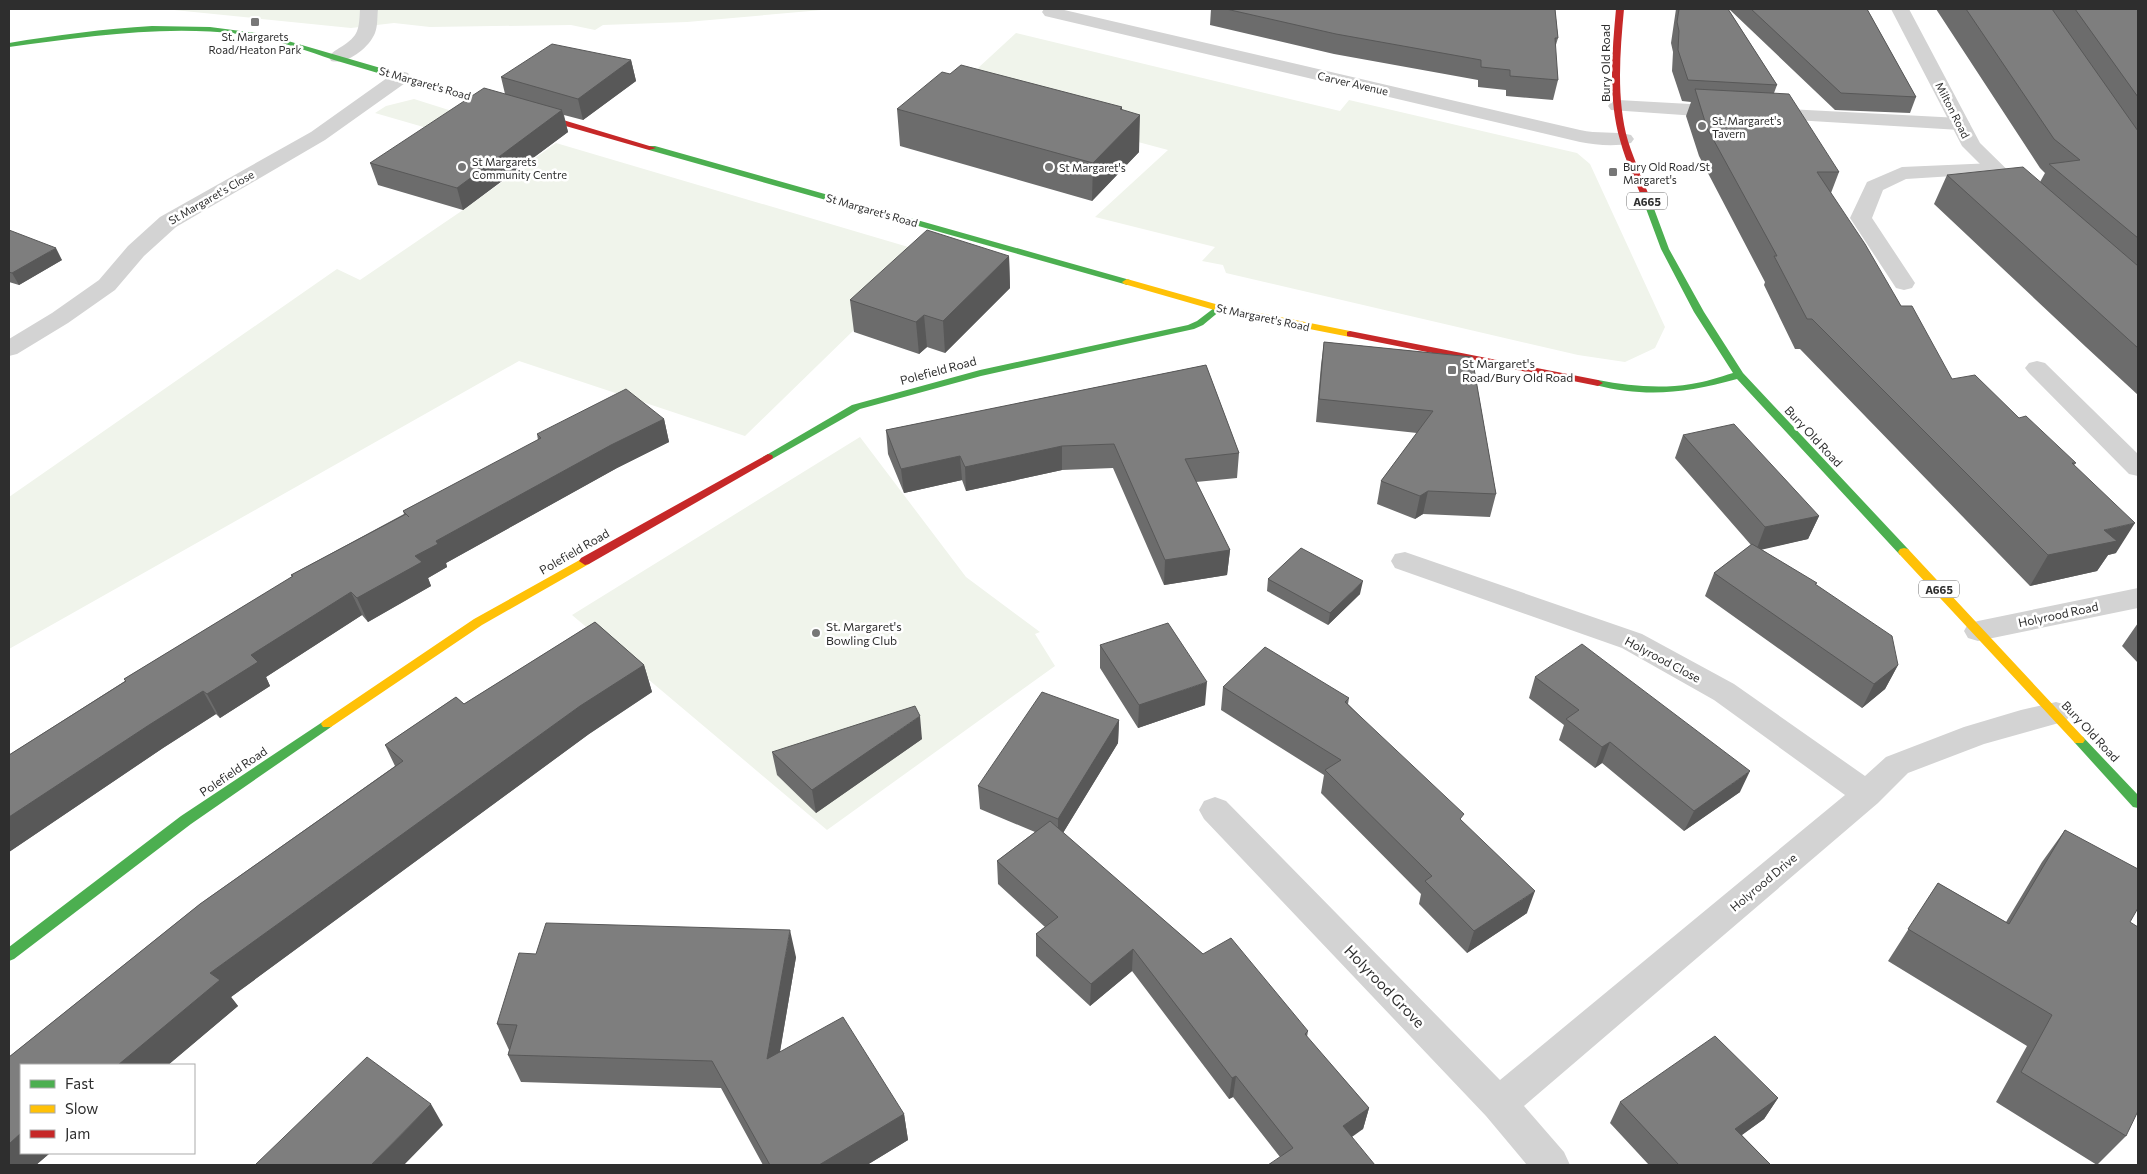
<svg xmlns="http://www.w3.org/2000/svg" width="2147" height="1174" font-family="Commissioner,sans-serif">
	<rect width="100%" height="100%" fill="#fff"/>
	<path fill="#f0f4eb" d="M164 9H833L687 22 603 25 595 30 571 25 430 27 394 23 351 28Z
		M1016 33 1340 111 1349 100 1577 153 1590 164 1665 327 1655 348 1625 362 1578 355 1226 273 1223 265 1202 261 1215 247 1095 217 1168 150 952 92Z
		M414 99 490 123 465 139 375 113 386 106Z
		M556 143 932 254 745 436 519 361 9 649V497L337 269 360 280 463 210Z
		M860 437 966 577 1040 632 1035 634 1055 666 827 830 572 615Z"/>
	<g fill="none" stroke-linecap="round" stroke-linejoin="round">
		<path fill="#d3d3d3" fill-rule="evenodd" d="M360 9H378C377 17 378 25 375 33 369 48 347 65 331 61L329 57C332 52 336 50 341 47 359 36 359 29 360 9Z
			M1618 100 1726 106 1733 108 1736 112 1733 116 1726 118 1611 110 1608 106 1611 102Z
			M1767 108 1960 118 1967 120 1970 124 1967 128 1960 130 1760 118 1757 114 1760 110Z
			M1994 163 2001 165 2004 169 2001 173 1906 179 1883 190 1872 218 1915 283 1912 288 1904 290 1896 288 1850 218 1867 182 1902 167Z
			M2037 361 2045 363 2138 454V476L2129 474 2029 373 2025 368 2029 363Z"/>
		<path fill="#d3d3d3" fill-rule="evenodd" d="M1044 9H1060L1580 130C1597 134 1614 131 1631 135L1634 139 1631 143C1615 147 1596 145 1580 142L1045 16 1042 12Z
			M1891 9H1909L1980 143 2030 192 2033 196 2030 200 2023 202 2016 200 1962 146Z
			M401 71 408 73 410 77 408 81 325 140 176 227 144 256 115 290 68 323 17 354 9 356V339L52 313 99 280 128 246 160 217 311 132 394 73Z
			M1405 552 1642 634 1734 684 1865 776 1886 757 1964 727 2021 710 2056 702 2066 705 2071 713 2066 721 1984 744 1908 773 1878 803 1524 1106 1564 1152 1570 1165H1527L1486 1116 1204 819 1199 810 1204 801 1215 797 1226 801 1500 1080 1845 795 1714 700 1622 648 1395 568 1391 561 1395 554Z
			M2138 588V608L1978 641 1968 638 1964 631 1968 624 1978 621Z"/>
		<path fill="#4caf50" fill-rule="evenodd" d="M152 26 210 27 264 34 531 112 524 114C461 96 397 79 334 60 303 50 272 38 239 34 161 25 86 37 9 47V43C56 35 104 29 152 26Z
			M649 146H655L1130 280 1132 282 1127 285 1124 284 649 150Z
			M1649 203 1653 206 1669 249 1704 312 1743 373 1908 549 1910 552 1908 555H1900L1737 379C1685 393 1648 398 1595 385L1593 383 1595 381 1598 380C1629 386 1660 389 1691 384 1706 382 1719 377 1733 373L1694 312 1661 249 1645 206Z
			M1218 305 1223 308 1221 310 1203 325 1194 329 981 376 860 409 772 459H764L763 457 852 405 980 370 1188 325 1197 321Z
			M327 719 331 721 333 724 331 727 191 824 14 959 9 961V947L181 816Z
			M2079 735 2083 737 2138 795V808L2133 807 2075 743 2073 740 2075 737Z"/>
		<path fill="#ffc107" fill-rule="evenodd" d="M1127 279 1219 305 1350 331 1355 334 1350 337 1218 311 1124 284 1122 282Z
			M1904 548 1908 549 2083 737 2085 740 2083 743H2075L1900 555 1898 552 1900 549Z
			M585 557 591 561 589 564 482 625 331 727H323L321 724 323 721 474 619Z"/>
		<path fill="#c62828" fill-rule="evenodd" d="M1616 9H1624C1620 52 1616 99 1628 141 1635 163 1645 184 1653 206L1649 209 1645 206C1637 184 1626 163 1620 140 1608 99 1612 52 1616 9Z
			M524 110H530L656 148 649 150 524 114Z
			M1350 331 1598 380 1603 383 1598 386 1347 336V332Z
			M768 454 772 455 773 457 772 459 589 564 585 565 579 561 581 558Z"/>
	</g>
	<path fill="#6c6c6c" d="M1211 9H1555L1558 38 1555 48 1558 80 1553 100 1506 96V90L1478 87V80L1334 54 1210 25Z
		M1676 9H1728L1777 85 1774 93 1839 172 1831 193 1901 306 1952 379 2019 418 2076 463 2074 465 2116 553 2108 555 2097 571 2030 586 1800 349H1795L1764 285 1765 282 1699 156 1686 116 1691 102 1682 101 1672 71 1673 52 1671 43Z
		M1729 9H1867L1916 97 1910 113 1835 110Z
		M1936 9H2138V395L2086 347 1934 204 1947 175 2040 182 2045 173 2040 168Z
		M631 60 636 81 583 120 564 115 568 132 463 210 378 185 370 163 505 94 501 77Z
		M950 74 1122 107V110L1139 152 1092 201 900 146 897 109Z
		M9 230 62 260 19 285 9 282Z
		M1009 256 1010 288 945 353 927 347 919 354 854 332 850 300Z
		M1324 342 1472 357 1496 494 1490 517 1423 514 1415 519 1377 504 1381 481 1417 433 1316 422 1321 365Z
		M1206 365 1239 453 1237 478 1196 482 1230 550 1227 575 1164 585 1113 468 1062 470 966 491 962 480 904 493 888 454 886 430Z
		M664 419 669 442 617 468 446 563 447 567 428 578 431 586 368 622 362 615 266 677 270 686 220 718 216 714 163 748 9 852V755L125 681 124 679 292 577 291 575 404 514 403 511 538 440 537 434Z
		M1683 435 1819 516 1808 539 1761 549 1816 585 1898 665 1885 689 1862 708 1705 596 1714 573 1751 545 1675 458Z
		M1268 579 1360 594 1328 625 1267 591Z
		M595 622 644 665 652 692 589 734 231 997 238 1006 168 1065H21V1153H50L36 1165H9V1057L200 904 395 766 385 745 456 697 464 704Z
		M2138 623V663L2122 646Z
		M1100 645 1205 705 1138 728 1100 668Z
		M1535 677 1740 792 1684 831 1602 763 1595 768 1559 740 1564 725 1529 698Z
		M1223 687 1349 698 1348 704 1462 821 1527 913 1467 953 1419 904 1421 894 1321 793 1324 775 1221 710Z
		M1119 720 1118 743 1063 833 1203 954 1308 1031 1307 1037 1369 1108 1363 1129 1280 1157 1233 1097 1229 1099 1132 971 1090 1006 1036 956V934L1045 927 998 884 997 861 1035 832 980 809 978 786Z
		M922 739 816 813 777 775 772 752Z
		M2065 830 2130 922 2126 1136 2097 1165 1996 1102 2027 1046 1888 961 1938 883 2006 922 2042 862Z
		M536 954 796 957 780 1052 904 1114 908 1140 867 1165H763L721 1088 521 1082 508 1055 509 1050 497 1024Z
		M1778 1098 1764 1119 1742 1135 1771 1165H1649L1610 1123 1620 1102Z"/>
	<path fill="#585858" d="M631 60 636 81 583 120 578 99Z
		M1122 107V133L1140 115 1139 152 1092 201 1093 163 1120 109Z
		M562 110 568 132 463 210 457 188Z
		M56 248 62 260 19 285 12 273Z
		M1009 256 1010 288 945 353 943 321Z
		M924 315 927 347 919 354 916 322Z
		M664 419 669 442 617 468 446 563 447 567 428 578 431 586 368 622 357 598 436 541 611 445Z
		M1062 446V470L966 491 965 467Z
		M960 456 962 480 904 493 901 469Z
		M1428 491 1423 514 1415 519 1420 496Z
		M1819 516 1808 539 1756 551 1765 527Z
		M2135 523 2116 553 2108 555 2097 571 2030 586 2048 555 2104 530Z
		M1230 550 1227 575 1164 585 1165 560Z
		M1363 581 1360 594 1328 625 1330 613Z
		M351 592 362 615 266 677 270 686 220 718 207 694 251 655Z
		M644 665 652 692 589 734 231 997 238 1006 168 1065H118L210 973 580 706Z
		M1898 665 1885 689 1862 708 1874 684Z
		M1207 682 1205 705 1138 728 1139 705Z
		M203 691 216 714 163 748 9 852V817L149 725Z
		M920 716 922 739 816 813 812 790Z
		M1119 720 1118 743 1058 841V819Z
		M1610 742 1602 763 1595 768 1602 747Z
		M1750 771 1740 792 1684 831 1694 811Z
		M1535 891 1527 913 1467 953 1474 931Z
		M790 930 796 957 774 1086 767 1059Z
		M1133 949 1132 971 1090 1006 1091 984Z
		M1236 1076 1233 1097 1229 1099 1232 1078Z
		M1778 1098 1764 1119 1722 1149 1735 1129Z
		M431 1104 443 1125 404 1165H371Z
		M1369 1108 1363 1129 1338 1147 1343 1126Z
		M904 1114 908 1140 867 1165H819Z
		M21 1133V1153H50L36 1165H9V1144Z"/>
	<path fill="#7e7e7e" stroke="#585858" d="M1226 9H1555L1558 38H1555L1558 80 1510 76V70L1481 67V60L1336 34Z
		M1679 9H1728L1777 85 1688 80 1678 50 1679 31 1677 22Z
		M1751 9H1867L1916 97 1841 93Z
		M1966 9H2052L2138 131V238L2049 164 2080 160 2054 139Z
		M2075 9H2138V97Z
		M552 44 631 60 578 99 501 77Z
		M961 65 1122 107 1120 109 1140 115 1093 163 897 109 942 72 950 74Z
		M484 88 562 110 457 188 370 163Z
		M1695 89 1789 94 1839 172H1817L1865 244 1901 306H1912L1952 379 1975 375 2019 418 2026 416 2076 463H2072L2135 523 2104 530 2117 541 2048 555 1812 319H1807L1774 256H1777L1707 128Z
		M2023 167 2138 266V348L1947 175Z
		M9 230 56 248 12 273 9 272Z
		M927 230 1009 256 943 321 924 315 916 322 850 300Z
		M1324 342 1472 357 1496 494 1428 491 1420 496 1381 481 1433 411 1319 399Z
		M1206 365 1239 453 1185 459 1230 550 1165 560 1114 444 1062 446 965 467 960 456 901 469 886 430Z
		M626 389 664 419 611 445 436 541 438 544 415 556 422 562 357 598 351 592 251 655 258 662 207 694 203 691 149 725 9 817V755L126 681 124 679 293 576 291 575 406 514 409 517 403 511 541 438 537 434Z
		M1734 424 1819 516 1765 527 1683 435Z
		M1752 544 1817 583 1815 584 1892 636 1898 665 1874 684 1714 573Z
		M1301 548 1363 581 1330 613 1268 579Z
		M595 622 644 665 580 706 210 973 220 980 118 1065H21V1133L9 1144V1057L200 904 403 761 385 745 456 697 464 704Z
		M1168 623 1207 682 1139 705 1100 645Z
		M1582 644 1750 771 1694 811 1610 742 1602 747 1566 719 1579 710 1535 677Z
		M1265 647 1349 698 1345 702 1464 814 1460 819 1535 891 1474 931 1425 881 1432 876 1325 770 1341 760 1223 687Z
		M1042 692 1119 720 1058 819 978 786Z
		M915 706 920 716 812 790 772 752Z
		M1050 821 1203 954 1231 938 1308 1031 1305 1034 1369 1108 1343 1126 1375 1165H1268L1293 1148 1236 1076 1232 1078 1133 949 1091 984 1036 934 1058 917 997 861Z
		M2065 830 2138 869V908L2130 922 2138 927V1111L2126 1136 2021 1072 2052 1015 1908 929 1938 883 2009 924Z
		M546 923 790 930 767 1059 843 1017 904 1114 819 1165H770L712 1061 508 1055 517 1025 497 1024 519 953 536 954Z
		M1715 1036 1778 1098 1735 1129 1771 1165H1679L1620 1102Z
		M367 1057 431 1104 371 1165H255Z"/>
	<g fill="#777" stroke="#fff" stroke-width="2">
		<rect x="250" y="17" width="10" height="10" rx="2.5"/>
		<circle cx="1702" cy="126" r="5"/>
		<circle cx="462" cy="167" r="5"/>
		<circle cx="1049" cy="167" r="5"/>
		<rect x="1608" y="167" width="10" height="10" rx="2.5"/>
		<rect x="1447" y="365" width="10" height="10" rx="2.5"/>
		<circle cx="816" cy="633" r="5"/>
	</g>
	<g text-anchor="middle" dominant-baseline="central" stroke-width="5" stroke-linejoin="round" paint-order="stroke">
		<g font-size="11" fill="#2e2e2e" stroke="#fff" text-anchor="start">
			<text x="255" y="36" text-anchor="middle">St. Margarets<tspan x="255" dy="13">Road/Heaton Park</tspan></text>
			<text x="1712" y="120">St. Margaret's<tspan x="1712" dy="13">Tavern</tspan></text>
			<text x="472" y="161">St Margarets<tspan x="472" dy="13">Community Centre</tspan></text>
			<text x="1623" y="166">Bury Old Road/St<tspan x="1623" dy="13">Margaret's</tspan></text>
			<text x="1059" y="167">St Margaret's</text>
		</g>
		<g font-size="11" fill="#2e2e2e" stroke="#fff">
			<text transform="translate(425 83) rotate(16)">St Margaret's Road</text>
			<text transform="translate(1353 83) rotate(13)">Carver Avenue</text>
			<text transform="translate(1953 110) rotate(63)">Milton Road</text>
			<text transform="translate(211 197) rotate(-30)">St Margaret's Close</text>
			<text transform="translate(872 210) rotate(16)">St Margaret's Road</text>
			<text transform="translate(1263 317) rotate(12)">St Margaret's Road</text>
		</g>
		<g fill="#fff" stroke="#6d6d6d" stroke-width="1">
			<rect x="1627" y="192.5" width="40" height="17" rx="4"/>
			<rect x="1919" y="580.5" width="40" height="17" rx="4"/>
		</g>
		<g font-size="11" font-weight="bold" fill="#2e2e2e">
			<text x="1647" y="201">A665</text>
			<text x="1939" y="589">A665</text>
		</g>
		<g font-size="12" fill="#2e2e2e" stroke="#fff">
			<text transform="translate(1605 63) rotate(-90)">Bury Old Road</text>
			<text transform="translate(938 370) rotate(-15)">Polefield Road</text>
			<text transform="translate(1814 436) rotate(47)">Bury Old Road</text>
			<text transform="translate(574 551) rotate(-30)">Polefield Road</text>
			<text transform="translate(2058 614) rotate(-12)">Holyrood Road</text>
			<text transform="translate(1663 659) rotate(28)">Holyrood Close</text>
			<text transform="translate(2091 731) rotate(47)">Bury Old Road</text>
			<text transform="translate(233 771) rotate(-34)">Polefield Road</text>
			<text transform="translate(1763 882) rotate(-40)">Holyrood Drive</text>
		</g>
		<g font-size="12" fill="#2e2e2e" stroke="#fff" text-anchor="start">
			<text x="1462" y="363">St Margaret's<tspan x="1462" dy="14">Road/Bury Old Road</tspan></text>
			<text x="826" y="626">St. Margaret's<tspan x="826" dy="14">Bowling Club</tspan></text>
		</g>
		<g font-size="15" fill="#2e2e2e" stroke="#fff">
			<text transform="translate(1385 986) rotate(46)">Holyrood Grove</text>
		</g>
	</g>
	<rect width="2147" height="1174" fill="none" stroke="#2e2e2e" stroke-width="20"/>
	<rect x="20" y="1064" width="175" height="90" fill="#ffffff" stroke="#ababab"/>
	<rect x="30" y="1080" width="25" height="8" fill="#4caf50" stroke="#ababab"/>
	<text x="65" y="1089" font-size="15" fill="#2e2e2e">Fast</text>
	<rect x="30" y="1105" width="25" height="8" fill="#ffc107" stroke="#ababab"/>
	<text x="65" y="1114" font-size="15" fill="#2e2e2e">Slow</text>
	<rect x="30" y="1130" width="25" height="8" fill="#c62828" stroke="#ababab"/>
	<text x="65" y="1139" font-size="15" fill="#2e2e2e">Jam</text>
</svg>
